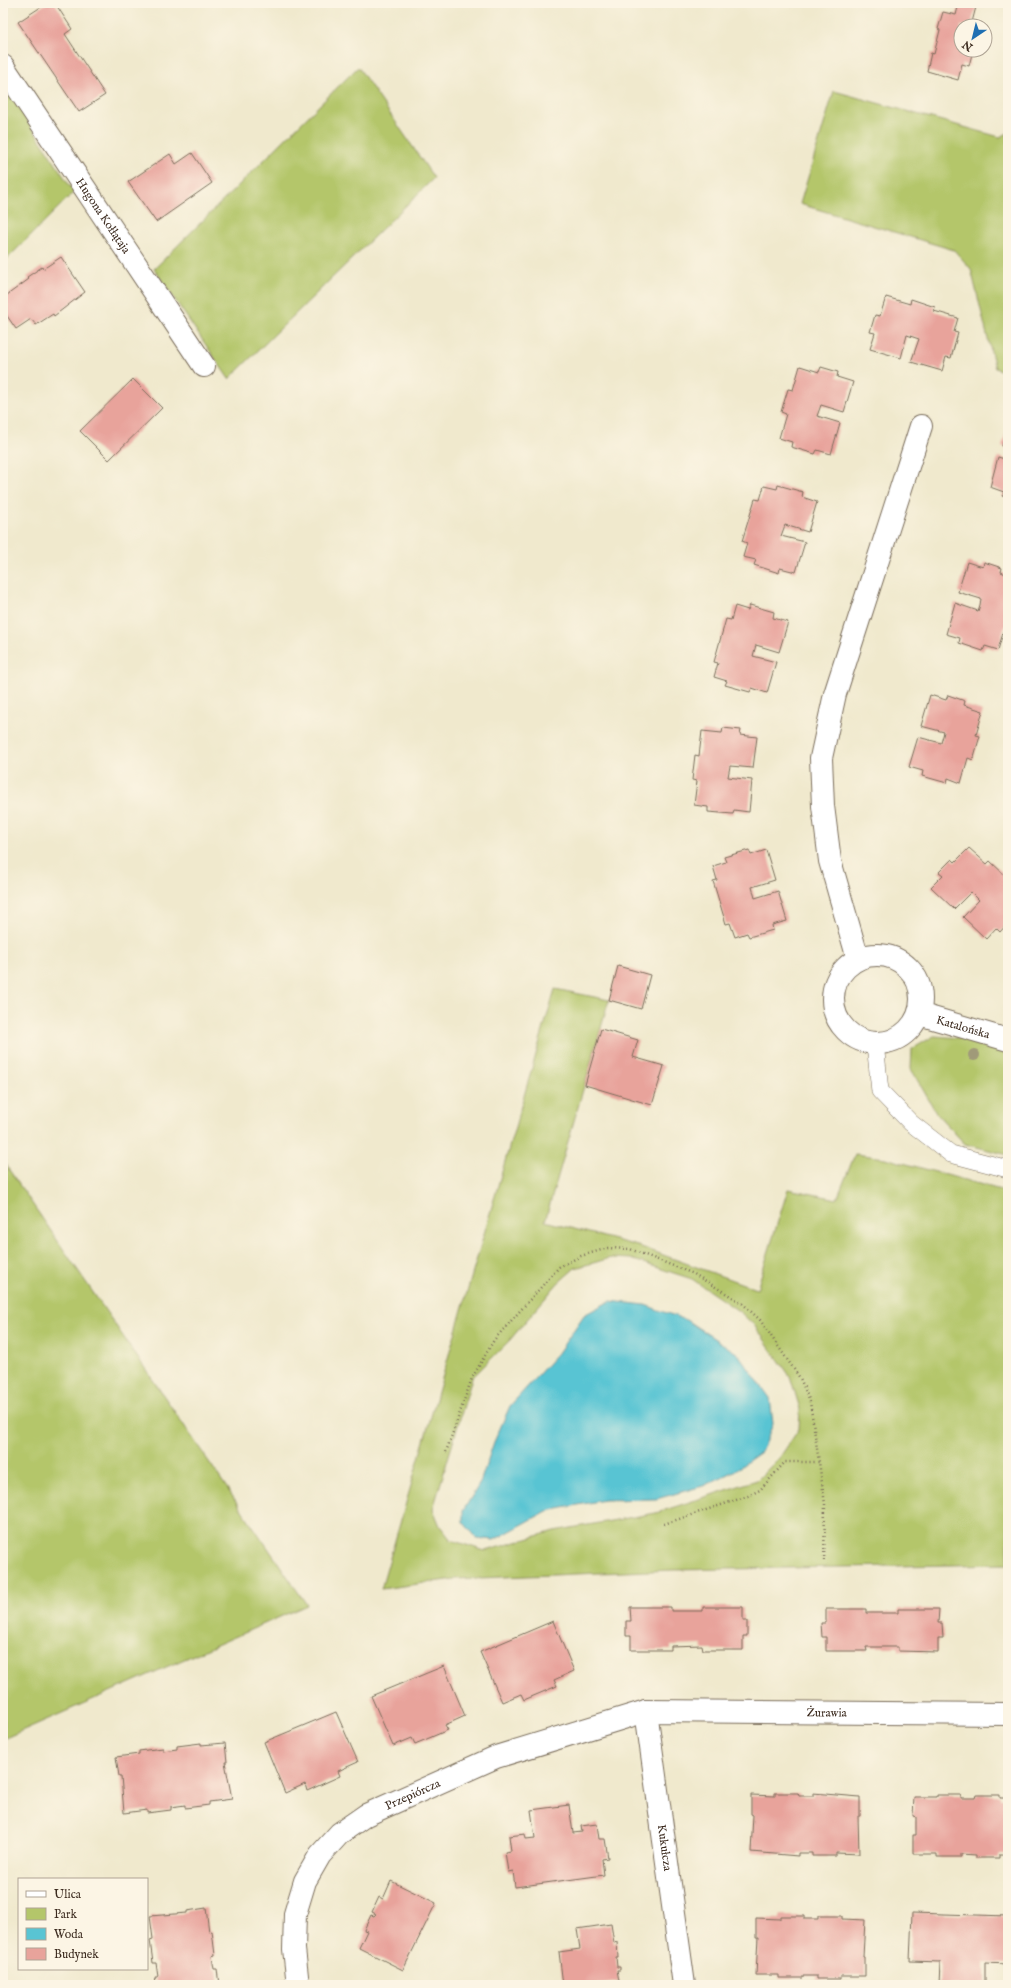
<svg xmlns="http://www.w3.org/2000/svg" width="1011" height="1988" font-family="'IM FELL English',serif">
	<rect width="100%" height="100%" fill="#fcf5e5"/>
	<filter id="ink" filterUnits="userSpaceOnUse"><feTurbulence type="fractalNoise" baseFrequency=".025" numOctaves="2"/><feDisplacementMap in="SourceGraphic" scale="8" xChannelSelector="R" yChannelSelector="G"/><feConvolveMatrix kernelMatrix="1 2 1 2 8 2 1 2 1" color-interpolation-filters="sRGB"/></filter>
	<filter id="wash" filterUnits="userSpaceOnUse"><feTurbulence type="fractalNoise" baseFrequency=".012" numOctaves="4" result="noise"/><feDisplacementMap in="SourceGraphic" scale="16" xChannelSelector="R" yChannelSelector="G"/><feGaussianBlur stdDeviation="0.9" result="paint"/><feColorMatrix in="noise" values="0 0 0 0 0 0 0 0 0 0 0 0 0 0 0 0 0 1.4 0 .05"/><feComposite in="paint" operator="in"/></filter>
	<g filter="url(#wash)">
		<rect width="100%" height="100%" fill="#f0e9cd"/>
		<path fill="#b4c66a" stroke="#787844" fill-rule="evenodd" d="M358 67 434 178 229 379 154 269Z
			M834 91 1000 137 1008 133V373L995 368 971 269 954 250 800 204Z
			M10 94 74 192 3 263V101Z
			M555 989 609 1000 545 1221 641 1247 757 1289 788 1189 837 1199 855 1154 885 1158 1008 1192V1564L673 1570 454 1579 381 1589ZM611 1258 631 1259 692 1279 740 1312 754 1325 790 1376 800 1409 799 1429 780 1457 757 1480 656 1513 554 1531 485 1551 451 1540 440 1526 433 1509 472 1378 509 1341 558 1283 575 1268Z
			M934 1036 962 1038 1008 1051V1155L965 1144 937 1114 911 1069 912 1049Z
			M3 1161 307 1605 3 1739Z"/>
		<path fill="#59c4d3" stroke="#4a7778" d="M610 1301 645 1305 686 1320 738 1354 770 1398 773 1424 761 1452 734 1471 703 1486 656 1499 604 1500 547 1511 494 1540 477 1538 463 1522V1511L480 1483 494 1442 510 1406 558 1353 584 1315Z"/>
		<g id="blocks">
			<path fill="#e8a39b" d="M47 3H55L72 29 65 34 105 95 79 112 18 22Z
				M959 3H984L976 7 971 26H961V50H973L969 66 962 64 958 80 927 71 931 53 934 54 940 30 938 29 943 12 956 15Z
				M192 153 212 183 156 222 128 182 170 154 176 164Z
				M61 257 85 292 54 316 53 314 36 325 31 319 16 329 3 310V298L29 279 27 277 42 267 43 269Z
				M886 297 910 304 911 299 935 307 934 311 958 318 954 332 958 333 951 358 946 357 942 371 911 362 919 339 907 335 901 358 870 349 875 333 870 332 875 315 880 316Z
				M800 366 819 372 821 367 838 372 837 377 853 382 844 412 821 405 817 416 840 423 831 454 817 450 815 454 791 447 792 442 779 438 786 414 781 412 788 389 793 390Z
				M133 379 162 408 109 460 80 431Z
				M1008 426V448L1002 446Z
				M998 457 1008 460V498L1002 496 1004 492 990 487Z
				M778 485 803 492 802 497 817 502 808 532 785 525 781 536 805 542 796 572 780 568 779 573 754 565 756 560 743 557 747 543 742 541 755 499 760 500 764 486 777 489Z
				M967 562 983 567 984 562 1002 568 1001 572 1008 575V627L1005 626 998 650 985 646 983 651 959 643 960 638 946 634 955 603 978 611 980 605 981 599 958 592Z
				M750 605 774 612 773 618 788 622 779 652 756 645 753 656 776 662 767 693 752 688 750 692 725 685 727 681 714 677 718 663 714 662 726 619 731 620 735 606 748 610Z
				M930 695 946 700 948 695 965 701 964 705 983 711 976 735 980 736 973 760 968 758 961 783 948 778 947 783 922 776 923 771 909 767 918 737 941 743 944 732 921 726Z
				M723 728 741 730 740 735 757 737 753 768 730 766 728 777 752 780 749 812 734 810 733 814 708 812V807L694 805 697 781 692 780 695 755 699 756 702 731 722 733Z
				M969 848 987 864 990 861 1008 878 1005 882 1008 884V923L1000 932 996 928 986 939 963 917 979 900 971 892 954 909 931 887 943 875 939 872 952 859 955 862Z
				M749 850 751 855 766 850 775 880 752 887 755 898 778 891 787 921 772 925 773 930 749 937 747 933 735 937 730 923 726 924 713 881 717 880 713 866 726 862 724 857Z
				M618 966 650 975 641 1009 609 1000Z
				M601 1029 638 1040 633 1057 664 1066 652 1105 585 1085Z
				M630 1607H671V1611H703V1607H743V1621H747V1636H743V1650H703L702 1645 671 1646V1650H631V1636H626V1621H631Z
				M826 1609H866V1613H898V1609H939L938 1623H942L943 1638H938V1652L898 1651V1647H866L867 1651H826V1637H822L821 1623H826Z
				M553 1621 574 1671 554 1680 557 1686 524 1700 521 1694 502 1702 480 1652Z
				M444 1666 465 1716 445 1725 448 1730 415 1744 412 1738 393 1746 371 1696Z
				M336 1712 358 1762 338 1771 340 1776 307 1791 305 1784 285 1793 264 1742Z
				M201 1743V1745L225 1743 227 1762H225L232 1799 209 1802V1805L185 1808V1805L171 1807V1810L147 1813V1810L124 1813 121 1776H119L116 1757 139 1754V1751L163 1748V1751L177 1749V1746Z
				M775 1793H798L799 1796H813V1793L860 1797V1816H858L859 1854 836 1853V1856H812V1853H798V1856L751 1852 753 1815 751 1814V1795L775 1796Z
				M937 1795H961V1798H975L976 1795H1000V1798H1008V1855H999V1858H975V1855L961 1854V1857H937V1854H913V1835H916V1817L913 1816 914 1797H937Z
				M569 1805 573 1833 582 1832 581 1826 597 1824 599 1839H605L608 1858 602 1859 604 1875 515 1887 513 1871 508 1872 505 1852 511 1851 509 1836 525 1834 526 1839 535 1838 531 1810Z
				M391 1881 436 1903 403 1970 359 1948 367 1931 364 1930 371 1915 374 1916 376 1914 372 1912 379 1897 383 1899Z
				M206 1908 209 1932 212 1931 215 1955 212 1956 213 1963 214 1969H217L219 1985H156L155 1977H158L156 1963H153L150 1940 153 1939 150 1916 187 1913V1911Z
				M912 1913 1008 1916V1964L985 1963V1985H939L940 1962 910 1961Z
				M780 1916H804V1919H818V1916H842V1919L865 1920 863 1957H865V1976H841V1979H817V1976H803V1978H779V1975H756L758 1937H756V1918L780 1919Z
				M611 1924 614 1943 617 1942 618 1957H616L617 1967H620V1970H617L619 1981 588 1985H584V1983L563 1985 559 1952 580 1949 577 1929Z"/>
		</g>
	</g>
	<g filter="url(#ink)">
		<use href="#blocks" fill-opacity="0" stroke="#7a6d5b" stroke-width="1"/>
		<g fill="none" stroke-linecap="round" stroke-linejoin="round">
			<g stroke="#7a6d5b" stroke-width="18">
				<path id="service" d="M875 1043 880 1091 911 1123 951 1154 1008 1169"/>
			</g>
			<g stroke="#7a6d5b" stroke-width="24">
				<g id="minor">
					<path id="s1" d="M3 66 204 366"/>
					<circle cx="877" cy="999" r="44"/>
					<path d="M858 959 830 861 823 806 821 758 835 694 921 426"/>
					<path id="s2" d="M919 1014 1008 1040"/>
					<path id="s3" d="M646 1711 684 1985"/>
					<path id="s4" d="M298 1985 294 1949 295 1914 305 1881 320 1855 340 1833 366 1815 496 1757 646 1711 1008 1714"/>
				</g>
			</g>
			<path stroke="#7a6d5b" stroke-width="2.5" stroke-dasharray="1 3" stroke-linecap="butt" d="M446 1452 472 1378 494 1340 559 1267 581 1256 608 1248 630 1249 694 1274 742 1303 760 1320 800 1378 810 1402 819 1462 825 1504 824 1564
				M664 1524 748 1496 760 1490 785 1462H819"/>
			<use href="#service" stroke="#fff" stroke-width="17"/>
			<use href="#minor" stroke="#fff" stroke-width="22"/>
		</g>
		<circle fill="#a09a79" cx="974" cy="1055" r="6"/>
	</g>
	<g text-anchor="middle" dominant-baseline="central" stroke-width="4" stroke-linejoin="round" paint-order="stroke">
		<g font-size="12" fill="#3b2a1e" stroke="#fcf5e5">
			<text stroke="none"><textPath href="#s1" startOffset="180">Hugona Kołłątaja</textPath></text>
			<text stroke="none"><textPath href="#s2" startOffset="46">Katalońska</textPath></text>
			<text stroke="none"><textPath href="#s4" startOffset="677">Żurawia</textPath></text>
			<text stroke="none"><textPath href="#s4" startOffset="248">Przepiórcza</textPath></text>
			<text stroke="none"><textPath href="#s3" startOffset="138">Kukułcza</textPath></text>
		</g>
	</g>
	<rect width="1011" height="1988" fill="none" stroke="#fcf5e5" stroke-width="16"/>
	<rect x="18" y="1878" width="130" height="92" fill="#fcf5e5" stroke="#afa495"/>
	<rect x="26" y="1891" width="20" height="6" fill="#ffffff" stroke="#afa495"/>
	<text x="54" y="1898" font-size="12" fill="#3b2a1e">Ulica</text>
	<rect x="26" y="1908" width="20" height="12" fill="#b4c66a" stroke="#afa495"/>
	<text x="54" y="1918" font-size="12" fill="#3b2a1e">Park</text>
	<rect x="26" y="1928" width="20" height="12" fill="#59c4d3" stroke="#afa495"/>
	<text x="54" y="1938" font-size="12" fill="#3b2a1e">Woda</text>
	<rect x="26" y="1948" width="20" height="12" fill="#e8a39b" stroke="#afa495"/>
	<text x="54" y="1958" font-size="12" fill="#3b2a1e">Budynek</text>
	<g transform="translate(973 38) rotate(215)"><circle r="19" fill="#fcf5e5" stroke="#afa495"/>
	<path d="M0-3L7 15L0 10L-7 15Z" fill="#1f6fb2"/>
	<text y="-6" font-size="11" font-weight="bold" text-anchor="middle" fill="#3b2a1e">N</text>
	</g>
</svg>
